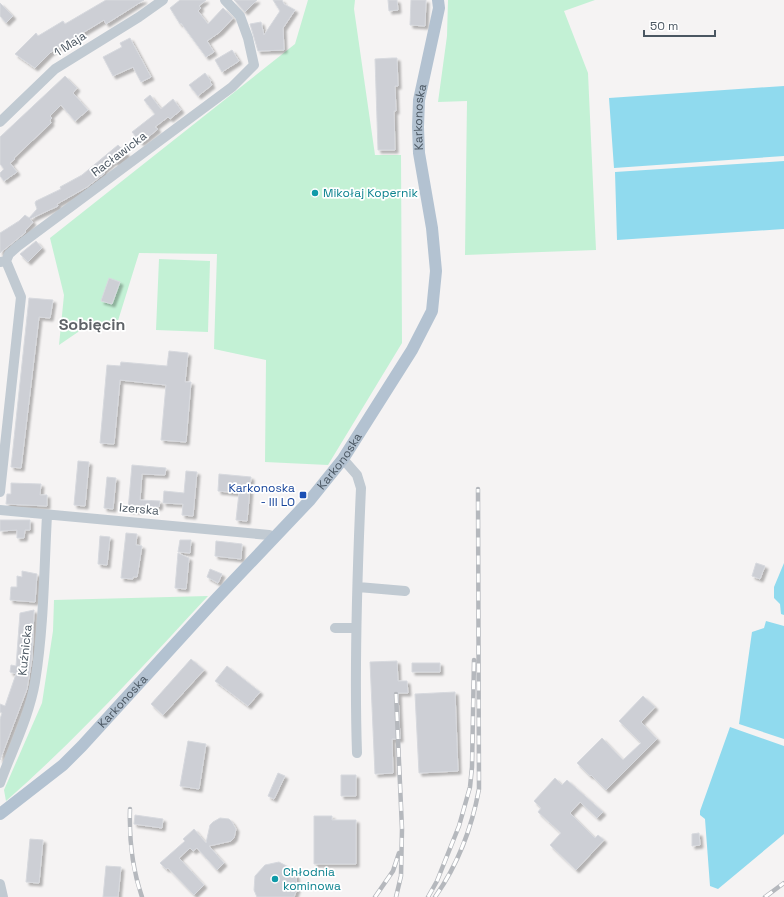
<svg xmlns="http://www.w3.org/2000/svg" width="784" height="897" font-family="'Space Grotesk',sans-serif">
	<defs>
		<filter id="shadow"><feDropShadow dx="3" dy="3" stdDeviation="1" flood-color="#0004"/></filter>
	</defs>
	<rect width="100%" height="100%" fill="#f5f3f3"/>
	<path fill="#c3f1d5" d="M308 0H355L354 9 375 155H401L402 343 328 465 265 462 266 360 214 349 217 254 139 253 117 324 81 330 59 345 64 295 50 238 295 44Z
		M448 0H595L564 11 588 73 596 250 465 255 467 101 438 102 447 36Z
		M159 259 210 261 208 332 156 330Z
		M208 596C143 666 79 737 6 801L4 790 42 703 53 631 54 600Z"/>
	<path fill="#90daee" d="M784 86V156L614 168 609 98Z
		M784 161V229L617 240 615 172Z
		M784 563V615L781 614 780 604 774 598V587Z
		M766 621 784 626V739L739 724 752 632 764 628Z
		M730 727 784 746V834L718 889 710 886 705 819 700 815V811Z"/>
	<path fill="#cdcfd5" stroke="#d7d9de" filter="url(#shadow)" d="M106 0H144L106 24 104 20 51 52 35 68 15 54 36 33 38 36 63 21 65 24Z
		M180 0H206L199 6 201 8 198 11 208 24 223 8 233 18 220 32 207 41 214 52 206 57 181 23 180 24 170 8Z
		M234 0H257L245 12Z
		M273 0H282L284 4 295 10 283 28 284 50 258 51 250 24 261 22 264 35 280 11Z
		M388 0H397L398 10 389 11Z
		M411 0H426L425 26 410 25Z
		M0 3 13 16 6 23 0 16Z
		M130 38 151 77 141 82 133 67 113 76 103 57 122 47 120 43Z
		M232 50 239 61 222 72 215 60Z
		M392 58H397L398 86H395L396 111H394L395 150H378L375 59Z
		M205 73 211 81 210 82 212 85 198 96 189 85Z
		M65 76 77 88 73 93 88 110 75 121 61 105 50 116 52 118 50 120 51 123 14 158 15 159 10 163 17 172 4 181 0 176V173L4 169 0 164V137Z
		M150 95 161 109 173 99 181 110 170 119 168 117 155 127 158 129 141 143 132 132 155 114 144 100Z
		M118 145 127 154 116 163 114 161 103 171 105 173 87 187 57 204 58 206 30 219 33 222 25 231 26 232 0 253V233L19 221 25 215 29 218 37 209 35 203 36 201 61 189 60 187 82 175Z
		M36 241 42 248 28 262 20 254Z
		M109 278 120 282 112 304 101 301Z
		M29 298 53 300 50 318 39 317 21 468 11 467Z
		M169 351 188 353 185 382H191L186 442 161 440 166 385 120 380 114 444 100 443 107 365 120 366 121 362 167 366Z
		M78 461 89 462 85 506 74 505Z
		M132 465 166 468 165 475 142 474 140 500 160 501 159 507H139V511L128 510Z
		M186 471 197 472 193 516 182 515 183 504 163 503 164 491 184 493Z
		M219 474 251 477 247 521 236 520 239 493 218 491Z
		M107 477 116 478 113 509 104 508Z
		M11 483 41 484 40 495H47V506L6 504 7 494H11Z
		M0 520H30V530H25L24 538H17V530L0 531Z
		M126 533 137 534 136 545 142 546 137 577H133V579L121 578Z
		M100 536 110 537 107 565 98 564Z
		M180 540H191L190 553 178 552Z
		M216 541 242 544 241 559 215 556Z
		M178 553 189 558 186 589 175 588Z
		M756 563 765 566 760 579 752 576Z
		M210 569 222 574 218 583 207 577Z
		M22 571 37 574 35 602 10 600 11 587H17V576L22 577Z
		M34 610 32 658 27 689 0 760V719L2 713 0 712V704L5 706 16 674 10 672 11 665 16 666 20 613Z
		M191 659 204 670 163 715 151 704Z
		M397 661 398 681H407L408 693H398L400 739H392L393 773 375 774 370 662Z
		M412 663H440V672H412Z
		M227 666 260 692 248 706 215 681Z
		M455 692 458 771 419 773 415 694Z
		M643 696 655 707 641 722 657 739 606 790 591 775 590 776 577 763 602 738 623 760 641 743 619 721Z
		M188 741 206 744 199 789 180 786Z
		M278 773 285 776 274 799 268 796Z
		M341 775H356V796H341Z
		M555 778 562 785 567 780 603 812 597 818 580 802 570 813 595 838 598 835 604 840 576 870 550 845 561 833 538 812 541 808 534 801Z
		M135 815 163 819 162 828 134 824Z
		M314 816H332V820H356V864H314Z
		M220 818 229 819 232 822 236 829 234 838 231 841 209 846 224 863 217 870 197 848 193 851 190 848 179 858 204 885 194 895 168 868 166 869 160 863 185 841 183 839 194 829 206 843 210 825 213 822Z
		M699 833 700 845 692 846V834Z
		M30 839 43 840 39 883 26 882Z
		M279 862 292 869 296 875 297 889 294 897H257L254 890 255 876 265 865Z
		M106 866 121 867 118 897H103Z"/>
	<g fill="none" stroke-linecap="round" stroke-linejoin="round">
		<path stroke="#c1cad2" stroke-width="10" d="M0 122 55 69 139 17 163 0
			M0 262 6 261 9 254 18 246 232 87 254 65 248 38 240 16 225 0
			M343 459 357 475 361 488C357 577 354 665 357 753
			M0 492 21 297 6 261
			M0 510 269 535 275 537
			M358 587 405 591
			M335 628H355
			M0 783C12 750 29 717 35 682 44 627 44 570 47 515
			M0 884 3 897"/>
		<path stroke="#b3c2d1" stroke-width="12" id="s1" d="M0 814 63 765 82 746 216 599 310 500 343 459 412 350 432 311 436 271 432 228 419 153 418 127 419 100 439 8 438 0"/>
		<g stroke="#b5b8bd" stroke-width="4.5">
			<path id="rail" d="M396 694 402 829 401 876 396 897
				M130 809C129 840 132 868 142 897
				M375 897 393 871 399 853
				M428 897 437 881 459 826 470 787 472 767 474 660
				M435 897C457 866 472 827 479 789L478 489
				M765 897 784 883"/>
		</g>
		<use href="#rail" stroke="#fff" stroke-width="3" stroke-dasharray="9" stroke-linecap="butt"/>
	</g>
	<g fill="#0f9aa8" stroke="#fff" stroke-width="1.5">
		<circle cx="315" cy="193" r="4"/>
		<circle cx="275" cy="879" r="4"/>
	</g>
	<rect fill="#1a4fb4" stroke="#fff" stroke-width="1.5" x="299" y="491" width="8" height="8" rx="2"/>
	<g text-anchor="middle" dominant-baseline="central" stroke-width="3.5" stroke-linejoin="round" paint-order="stroke">
		<g font-size="12" fill="#4a5661" stroke="#fff">
			<text transform="translate(70 44) rotate(-33)">1 Maja</text>
			<text stroke="none"><textPath href="#s1" startOffset="863">Karkonoska</textPath></text>
			<text transform="translate(119 154) rotate(-37)">Racławicka</text>
			<text stroke="none"><textPath href="#s1" startOffset="491">Karkonoska</textPath></text>
			<text transform="translate(139 509) rotate(5)">Izerska</text>
			<text transform="translate(25 650) rotate(-84)">Kuźnicka</text>
			<text stroke="none"><textPath href="#s1" startOffset="167">Karkonoska</textPath></text>
		</g>
		<g font-size="12" fill="#0d838f" stroke="#fff" text-anchor="start">
			<text x="323" y="193">Mikołaj Kopernik</text>
			<text x="283" y="872">Chłodnia<tspan x="283" dy="14">kominowa</tspan></text>
		</g>
		<g font-size="12" fill="#164399" stroke="#fff" text-anchor="end">
			<text x="295" y="488">Karkonoska<tspan x="295" dy="14">- III LO</tspan></text>
		</g>
		<g font-size="16" font-weight="bold" fill="#5f6368" stroke="#fff">
			<text x="92" y="324">Sobięcin</text>
		</g>
	</g>
	<path d="M644 30v6h71v-6" fill="none" stroke="#4a5661" stroke-width="2"/>
	<text x="650" y="30" font-size="12" fill="#4a5661" stroke="#ffffff" stroke-width="3" paint-order="stroke">50 m</text>
</svg>
